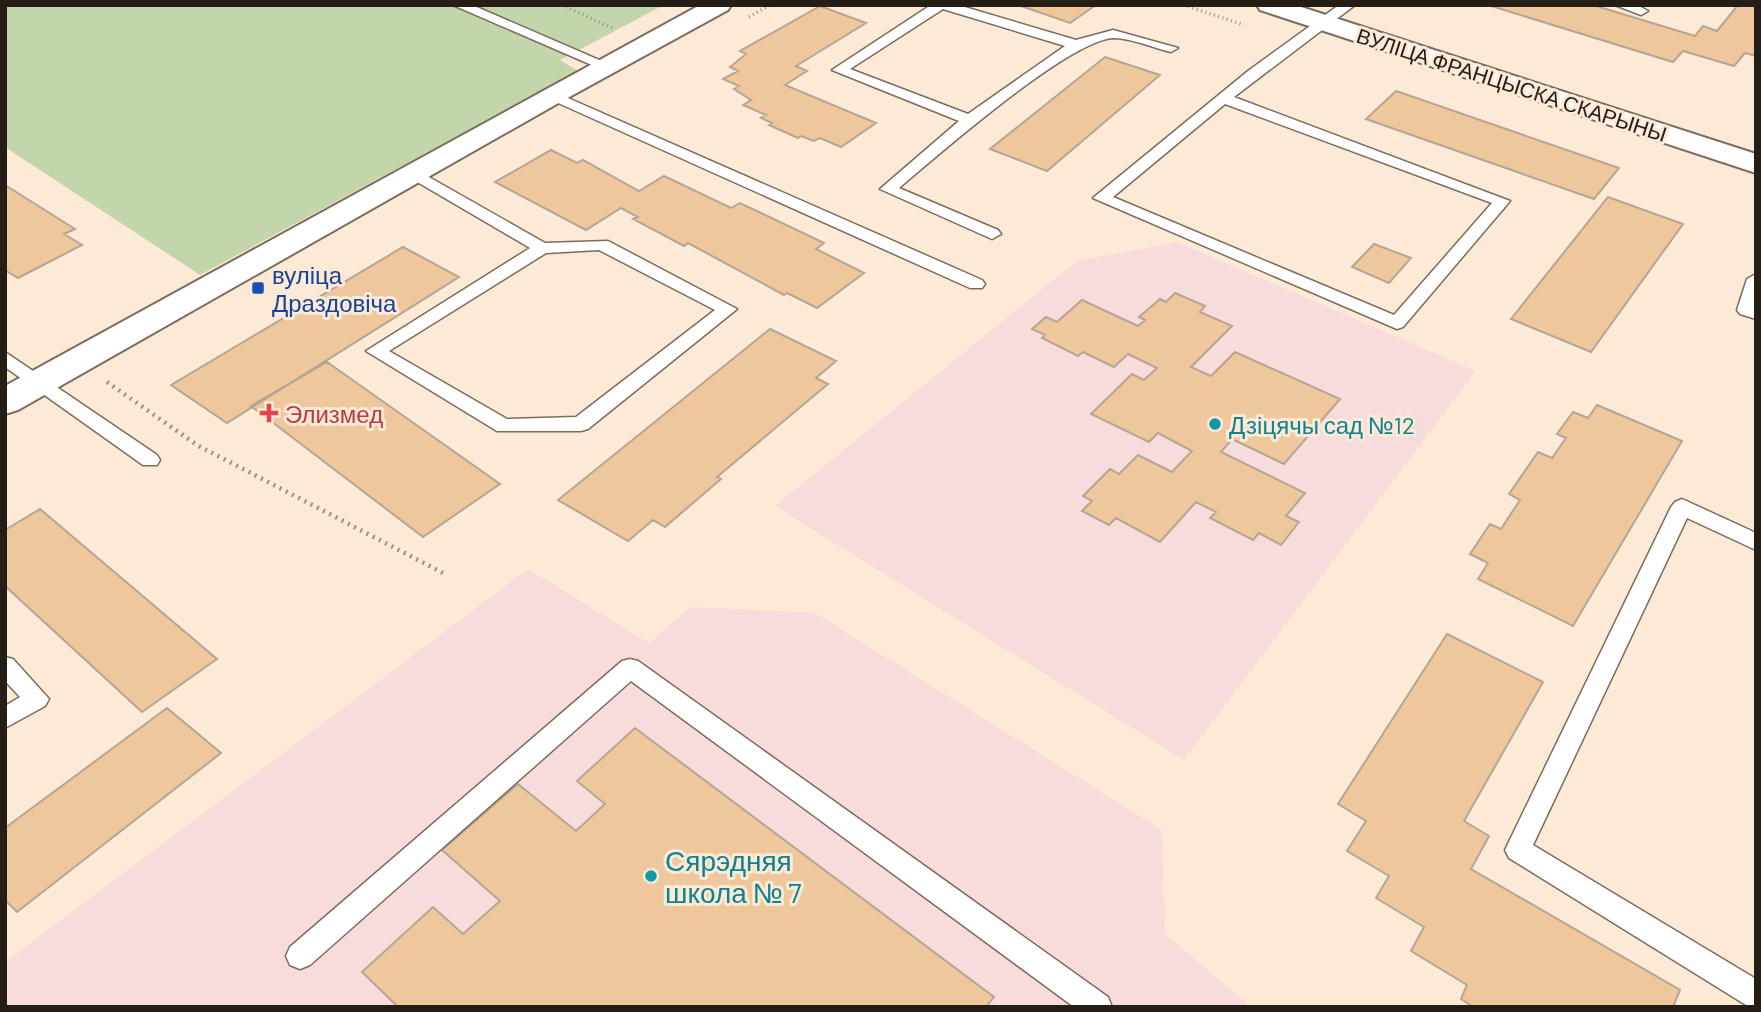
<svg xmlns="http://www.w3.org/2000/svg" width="1761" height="1012" font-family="Barlow,sans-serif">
	<rect width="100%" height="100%" fill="#fcead7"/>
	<path fill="#f7dcdb" d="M1177 242 1476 371 1184 760 775 506 1077 261Z
		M528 569 649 643 691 607 815 613 1162 830 1165 934 1251 1007H5V962Z"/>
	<path fill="#c2d5ab" d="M5 5H664L560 60 578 71 200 275 5 147Z"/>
	<path fill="#eec79d" stroke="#b6a593" stroke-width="2" d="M1018 5H1096L1070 23Z
		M1488 5H1593L1695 36 1703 26 1717 31 1738 5H1756V56L1745 53 1734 66 1683 51 1673 62Z
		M820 6 866 23 796 66 807 71 785 85 876 123 841 147 820 138 814 141 801 136 798 138 769 125 772 123 761 118 766 115 743 105 751 100 734 89 739 86 723 79 738 71 730 67 746 54 740 51Z
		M1105 57 1160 75 1047 171 990 149Z
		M1396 91 1619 168 1594 199 1366 119Z
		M551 150 577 163 583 160 639 191 664 176 731 208 740 203 824 243 816 249 864 273 817 308 787 293 784 295 688 243 684 246 633 219 638 217 621 208 586 230 495 182Z
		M5 185 75 229 64 234 82 245 18 278 5 270Z
		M1608 197 1683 224 1591 352 1511 319Z
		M1374 244 1411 258 1389 283 1352 267Z
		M403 247 459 277 227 423 171 385Z
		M1175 293 1205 306 1200 312 1232 326 1191 367 1211 376 1235 352 1340 399 1284 464 1232 439 1221 452 1305 493 1286 516 1299 522 1281 545 1259 533 1253 540 1210 518 1216 512 1196 502 1160 542 1116 518 1109 525 1082 511 1092 501 1083 496 1110 469 1119 474 1138 455 1172 472 1192 451 1158 433 1149 442 1091 414 1132 374 1144 380 1157 368 1128 354 1114 367 1083 352 1078 356 1042 338 1045 335 1032 329 1046 317 1057 322 1082 300 1138 326 1145 320 1139 317 1160 299 1166 302Z
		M770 329 836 361 816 378 828 384 717 477 721 479 665 527 653 520 628 541 558 500Z
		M327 362 500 484 423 537 251 406Z
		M1597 405 1682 441 1573 626 1478 579 1488 563 1470 554 1490 524 1501 529 1520 500 1509 494 1538 452 1552 458 1566 438 1557 434 1573 412 1588 418Z
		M40 509 217 659 142 712 5 586V530Z
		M1447 634 1543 682 1464 821 1489 836 1471 869 1680 990 1673 1007H1473L1461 999 1467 985 1411 951 1424 927 1376 898 1389 876 1347 851 1366 821 1338 804Z
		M167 708 221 753 17 912 5 900V828Z
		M635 728 994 997 986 1007H398L362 972 433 907 463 934 500 901 442 850 518 784 576 831 605 804 577 781Z"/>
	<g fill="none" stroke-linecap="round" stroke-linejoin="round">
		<g stroke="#7c6c5c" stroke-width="3">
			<path id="service" d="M453 5H472L613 66 606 70 601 69Z
				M931 5H958L1076 40 1113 30 1178 48 1171 52C1154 48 1131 38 1114 38 1070 39 937 156 899 188L998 230 1001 234 992 239 880 189 959 121 832 70ZM943 9 1065 46 968 114 850 69Z
				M1339 5H1355L1234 97 1510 201 1403 327 1397 329 1093 198 1248 71ZM1225 104 1492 203 1394 315 1113 197Z
				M1615 5H1637L1648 11 1641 15Z
				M552 91 982 280 985 284 982 288H970L547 98 545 95Z
				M413 168 545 243 608 241 737 309 588 429 581 431H497L366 351 530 248 407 176 405 173ZM599 250 715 310 576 417 507 419 389 351 546 253Z
				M1756 274V319L1740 314 1737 310 1747 279Z
				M5 352 157 455 160 460 157 465H143L5 367Z
				M1682 499 1756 533V550L1687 518 1533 845 1756 979V1007L1746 1005 1509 858 1505 850 1671 507 1675 502Z
				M5 657 13 659 49 699 45 706 5 728V706L20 697 5 681Z
				M630 659 638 661 1108 997 1112 1007H1074L631 681 310 965 300 969 290 965 286 956 290 947 622 661Z"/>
		</g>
		<g stroke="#7c6c5c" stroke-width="4">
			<path id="tertiary" d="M700 5H731L728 10 562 101 18 410 5 414V386Z
				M1257 5H1295L1756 154V173L1260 10Z"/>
		</g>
		<path stroke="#9b8f81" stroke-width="3.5" stroke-dasharray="1 3.5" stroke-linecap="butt" d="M562 5 612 28
			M1184 5 1244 25
			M749 17 770 5"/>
		<path stroke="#9b8f81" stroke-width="4.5" stroke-dasharray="2 5" stroke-linecap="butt" d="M107 382 197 445 443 573"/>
		<use href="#service" fill="#fff" fill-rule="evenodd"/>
		<use href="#tertiary" fill="#fff" fill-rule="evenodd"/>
	</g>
	<rect fill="#1a4fb4" stroke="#fcead7" stroke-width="2.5" x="251" y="281" width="14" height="14" rx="3.5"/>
	<path fill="#e0444e" stroke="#fcead7" stroke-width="2.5" d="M265.5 402.5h7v7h7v7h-7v7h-7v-7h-7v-7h7z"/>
	<g fill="#0f9aa8" stroke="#fcead7" stroke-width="2.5">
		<circle cx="1215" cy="424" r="7"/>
		<circle cx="651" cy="876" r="7"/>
	</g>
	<g text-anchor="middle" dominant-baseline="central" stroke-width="6" stroke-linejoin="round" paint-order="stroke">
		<g font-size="21" fill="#241e17" stroke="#fcead7">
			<text transform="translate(1512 84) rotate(18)">ВУЛІЦА ФРАНЦЫСКА СКАРЫНЫ</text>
		</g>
		<g font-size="24" fill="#164399" stroke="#fcead7" text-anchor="start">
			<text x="272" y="274">вуліца<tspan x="272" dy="28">Драздовіча</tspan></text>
		</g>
		<g font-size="24" fill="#be3a42" stroke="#fcead7" text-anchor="start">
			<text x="285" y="413">Элизмед</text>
		</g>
		<g font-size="24" fill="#0d838f" stroke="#fcead7" text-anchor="start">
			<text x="1229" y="424">Дзіцячы сад №12</text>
		</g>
		<g font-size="28" fill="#0d838f" stroke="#fcead7" text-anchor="start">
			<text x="665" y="860">Сярэдняя<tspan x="665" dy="32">школа № 7</tspan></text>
		</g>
	</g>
	<rect width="1761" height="1012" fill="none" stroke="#241e17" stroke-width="14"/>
</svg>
